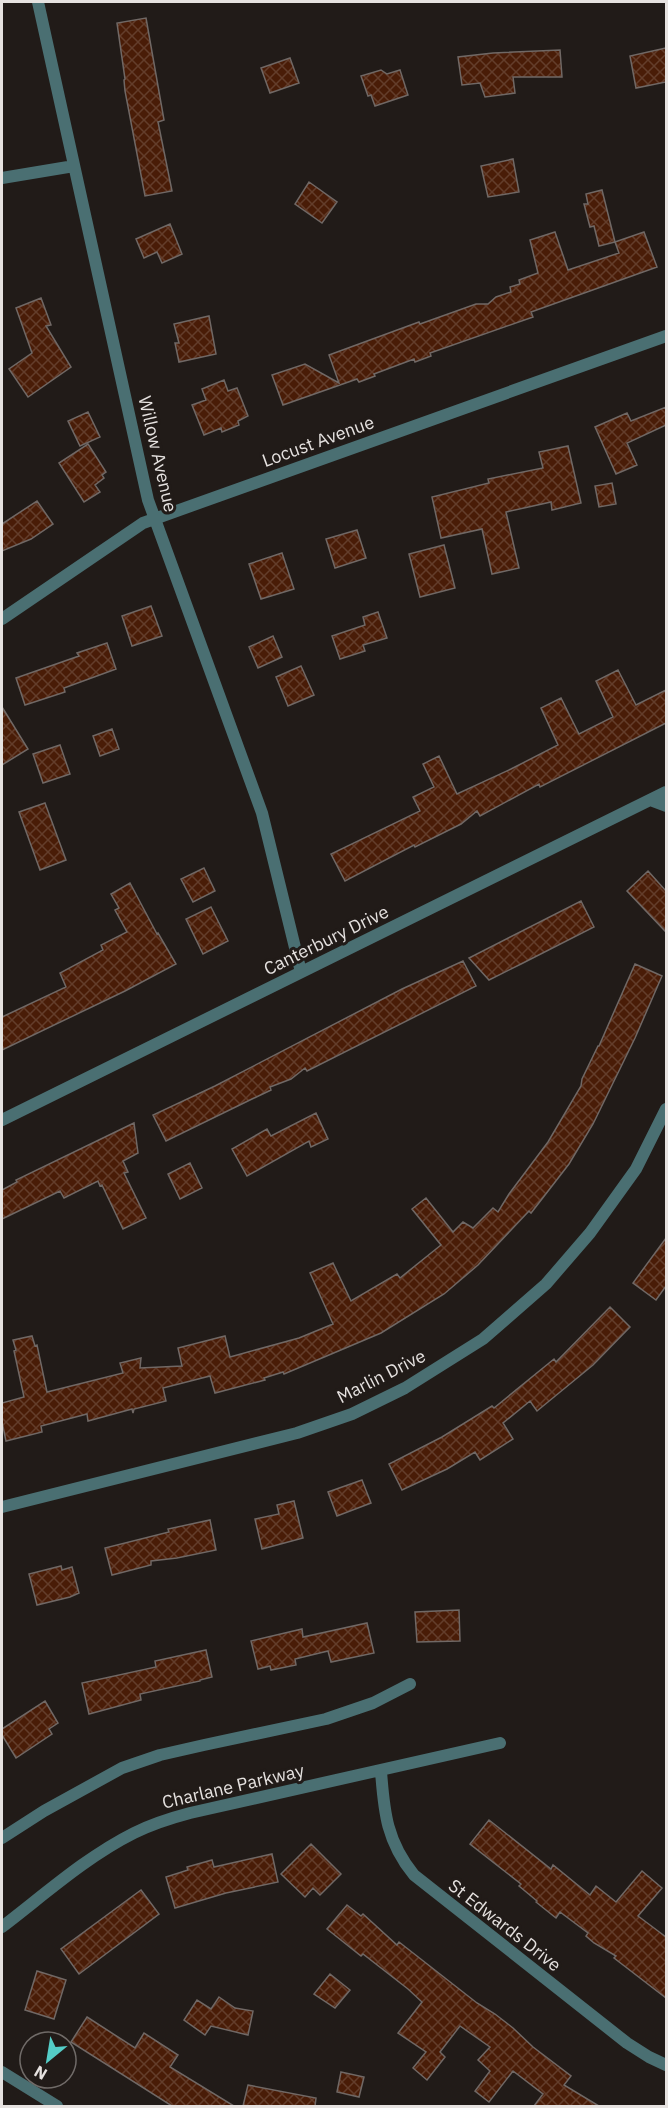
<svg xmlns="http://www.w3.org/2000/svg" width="668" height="2108" font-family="'IBM Plex Sans',sans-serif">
	<defs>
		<pattern id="building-cross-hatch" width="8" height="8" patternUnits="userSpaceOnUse" patternTransform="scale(1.5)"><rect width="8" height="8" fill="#491c07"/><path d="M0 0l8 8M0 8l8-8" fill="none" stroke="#633d2b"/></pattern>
	</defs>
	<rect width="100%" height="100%" fill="#211b18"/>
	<path fill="url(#building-cross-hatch)" stroke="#706865" stroke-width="1.5" d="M146 18 164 120 158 122 172 191 145 196 125 91 124 80 125 79 117 23Z
		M666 48V82L636 88 630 56Z
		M560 50 562 77H513L515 93 485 97 480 83 462 85 458 57 493 53Z
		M290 58 299 83 270 93 261 68Z
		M381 70 387 74 400 70 408 95 375 106 371 95 368 96 361 76Z
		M513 159 519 192 488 197 481 166Z
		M309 182 337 202 322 223 295 204Z
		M602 190 615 242 599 246 594 226 590 227 584 204H588L586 194Z
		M170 224 182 254 162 263 157 252 144 258 136 239Z
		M555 232 568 270 619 253 615 242 644 232 657 267 531 312 533 317 430 353 431 356 415 362 414 359 374 374 375 376 359 382 357 379 283 405 272 375 305 364 339 383 329 355 419 322 420 324 476 304H488L496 297 511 292 510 287 520 284 519 280 538 273 530 240Z
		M41 298 51 325 46 326 71 367 28 397 9 369 32 353 16 308Z
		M209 316 216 354 179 362 175 343H179L174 324Z
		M224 380 228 391 237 388 248 416 238 421 239 425 222 432 221 428 204 435 192 405 206 400 202 389Z
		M666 407V425L627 443 637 465 616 474 595 427 627 413 631 421Z
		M88 412 100 437 80 446 68 421Z
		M88 444 106 472 102 475 104 478 95 485 100 492 84 502 59 463Z
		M568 446 581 503 552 510 551 502 506 512 519 568 492 574 482 529 441 538 432 497 489 483 488 479 543 468 539 452Z
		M612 483 616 504 599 507 595 486Z
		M37 501 53 524 31 539 2 551V524Z
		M357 530 366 558 335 568 326 539Z
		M444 545 455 588 420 597 409 554Z
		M282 553 294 589 261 599 249 564Z
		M151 606 162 636 132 646 122 616Z
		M378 612 387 638 363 645 365 651 340 659 332 636 365 625 363 617Z
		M273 636 282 657 258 668 249 647Z
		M107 643 116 669 64 688 65 692 25 705 16 678 79 656 77 653Z
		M301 666 314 695 288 706 276 677Z
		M618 670 636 705 666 690V723L540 787 539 784 480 816 477 811 461 824 415 847 414 845 345 881 331 854 420 811 413 797 434 787 423 764 439 756 457 794 511 769 558 745 541 708 561 698 579 734 613 717 596 681Z
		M2 707 28 749 2 765Z
		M112 729 119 749 100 756 93 736Z
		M60 745 70 774 43 783 33 754Z
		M45 803 66 860 40 870 19 812Z
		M204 868 215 891 193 902 181 879Z
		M648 871 666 891V932L627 891Z
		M130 883 157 934 158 933 176 964 125 991 2 1050V1017L66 987 60 973 103 950 101 945 127 932 115 910 119 908 111 894Z
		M581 901 594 927 521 964 489 980 469 958Z
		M211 907 228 941 203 954 186 919Z
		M463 961 476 986 307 1071 305 1068 291 1079 270 1087 271 1090 252 1099 166 1141 153 1115 215 1086 402 989Z
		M635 964 662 976 635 1038 593 1124 569 1164 531 1213 529 1211 478 1265 444 1294 381 1333 284 1374 283 1372 264 1378 265 1380 215 1393 210 1376 163 1388 166 1401 134 1409 133 1413 132 1409 88 1421 87 1414 41 1426 42 1432 6 1441 2 1422V1403L24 1397 14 1351 16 1350 13 1340 32 1336 35 1346 37 1345 47 1392 123 1373 120 1363 141 1358 140 1368 182 1366 178 1348 225 1336 230 1357 299 1338 333 1324 310 1273 333 1263 351 1301 397 1274 400 1278 441 1245 412 1209 426 1198 453 1232 463 1222 473 1228 493 1208 498 1212 509 1194 548 1142 581 1086 582 1079 598 1046H599Z
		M316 1113 328 1139 311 1147 309 1141 247 1176 232 1149 267 1129 271 1136Z
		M134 1123 138 1153 123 1161 128 1172 124 1173 146 1218 123 1229 102 1185 100 1186 98 1181 64 1198 60 1191 2 1219V1190L17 1182 16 1180Z
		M190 1163 202 1188 180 1199 168 1174Z
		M666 1238V1286L656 1300 633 1283Z
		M610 1307 630 1327 593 1365 537 1411 530 1401 503 1423 513 1439 480 1460 475 1452 447 1469 402 1490 389 1464 442 1437 492 1406 494 1408 554 1359 556 1362Z
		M362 1480 371 1503 337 1516 328 1492Z
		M294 1501 303 1538 262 1549 255 1519 279 1514 277 1505Z
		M210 1520 216 1550 177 1558 151 1561V1565L112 1575 105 1548 169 1532 168 1529Z
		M61 1566 62 1570 72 1567 79 1593 70 1597 37 1605 29 1574Z
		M459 1610 460 1641 417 1642 415 1612Z
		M367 1623 374 1653 331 1662 328 1651 295 1659 296 1665 271 1670 270 1666 258 1669 251 1641 302 1629 303 1637Z
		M206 1650 212 1677 200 1680V1681L140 1694 141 1700 89 1714 82 1683 156 1667 155 1661Z
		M45 1701 58 1723 49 1729 52 1734 16 1758 2 1735V1729Z
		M489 1820 551 1869 553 1865 590 1895 596 1886 616 1902 642 1871 662 1888 638 1916 666 1937V1998L614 1958 616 1956 594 1943 586 1936 588 1933 560 1912 556 1918 536 1902 537 1901 519 1886 521 1884 470 1844Z
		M311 1844 341 1874 320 1895 313 1888 305 1897 281 1874Z
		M272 1854 278 1882 226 1893 175 1908 166 1877 188 1870 187 1867 212 1860 214 1867Z
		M141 1890 159 1914 79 1974 61 1949Z
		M347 1905 361 1916 363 1914 397 1945 399 1942 477 2003 495 2014 513 2028 533 2047 571 2076 564 2085 599 2106H534L543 2094 513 2071 489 2102 475 2091 490 2071 478 2060 490 2047 460 2026 440 2052 445 2057 427 2080 413 2068 426 2052 398 2033 422 2002 408 1989 363 1954 361 1956 327 1929Z
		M37 1971 66 1980 54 2019 25 2010Z
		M330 1974 350 1990 335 2008 314 1994Z
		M219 1997 235 2008 253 2011 248 2035 211 2026 205 2035 184 2020 197 2000 211 2009Z
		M87 2017 135 2048 144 2033 178 2055 170 2067 234 2106H172L71 2042Z
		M341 2072 364 2077 359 2097 337 2092Z
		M248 2085 316 2098 315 2106H243Z"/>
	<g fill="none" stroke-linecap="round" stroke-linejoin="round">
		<path stroke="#4a6f72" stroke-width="12" d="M38 2 148 500 262 813 301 972
			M2 178 74 166
			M2 619 143 523 666 336
			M650 800 666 806
			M2 1120 666 792
			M2 1507 297 1433 352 1414 405 1388 483 1339 546 1284 590 1233 636 1169 666 1109
			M381 1771C384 1813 387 1842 414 1875L627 2043 649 2057 666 2065
			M2 1838 44 1811 122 1768 160 1755 204 1745 326 1719 373 1703 410 1684
			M2 1927C44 1895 86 1857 134 1833 152 1824 171 1818 190 1813L500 1743
			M2 2072 57 2106"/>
	</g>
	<g text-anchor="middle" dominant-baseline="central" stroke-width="6" stroke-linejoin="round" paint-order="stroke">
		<g font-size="18" fill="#e6e2e0" stroke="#211b18">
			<text transform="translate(318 441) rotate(-20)">Locust Avenue</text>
			<text transform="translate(158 454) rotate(77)">Willow Avenue</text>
			<text transform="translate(326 940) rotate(-26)">Canterbury Drive</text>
			<text transform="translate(381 1376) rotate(-27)">Marlin Drive</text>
			<text transform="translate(233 1786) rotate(-13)">Charlane Parkway</text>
			<text transform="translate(505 1925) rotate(38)">St Edwards Drive</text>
		</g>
	</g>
	<rect width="668" height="2108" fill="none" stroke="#e6e2e0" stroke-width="6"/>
	<g transform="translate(48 2060) rotate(210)"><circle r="28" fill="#211b18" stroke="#706b68" stroke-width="1.5"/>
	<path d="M0-4.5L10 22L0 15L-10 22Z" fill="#54cdc7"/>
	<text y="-9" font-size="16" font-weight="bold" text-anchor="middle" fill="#e6e2e0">N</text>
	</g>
</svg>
